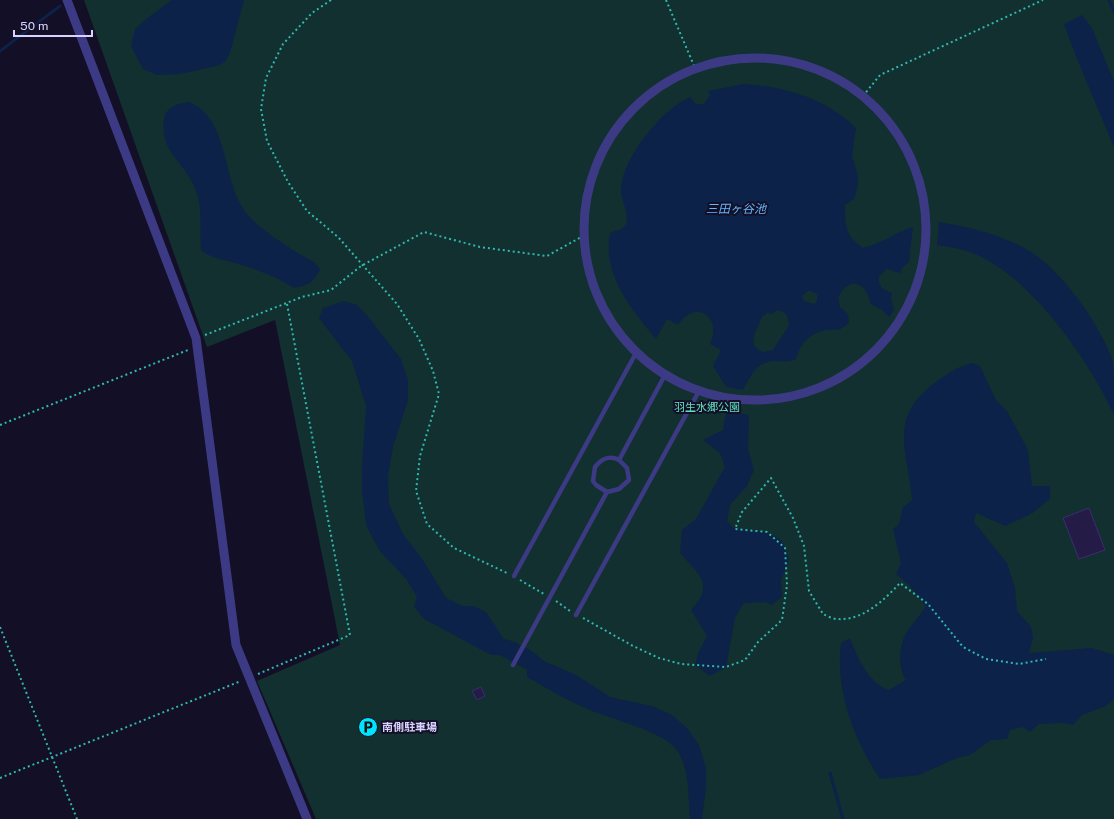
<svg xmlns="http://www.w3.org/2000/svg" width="1114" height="819" font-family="'Public Sans','Noto Sans JP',sans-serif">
	<rect width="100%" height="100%" fill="#130f26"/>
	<path fill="#12302f" d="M84 0H1114V819H316L257 681 340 645 275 320 207 347Z"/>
	<path fill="#0c2248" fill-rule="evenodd" d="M172 0H244L230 53 225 62 217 66 180 74 157 75 143 69 131 46 135 29 145 20Z
		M1082 15 1092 28 1114 82V147L1077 59 1064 24Z
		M744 84C786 87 825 98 856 128L852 156 858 176V185L854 199 845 205C845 226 845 235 863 248 881 244 895 232 913 227L909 262 902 268 900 273 887 269 879 276V282L882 288 892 293 891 299 894 310 889 317 882 310 871 304C866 282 849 275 838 298L840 307 848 314 849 323 839 330C816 328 802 338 796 359 786 363 784 361 774 361 756 362 751 376 743 390L726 387 713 366 721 350 710 344C723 317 695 298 678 325L667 319 656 339C631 309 602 274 610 233 615 231 625 229 626 224 630 212 620 200 621 188 623 157 662 109 690 97L696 104H704L710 95 708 91ZM809 290 817 294V301L814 304 804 301 802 296ZM777 310 781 311 787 315 789 325 773 350 762 352 754 346C751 334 759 329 761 318L767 313 772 314Z
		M189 102C227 117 223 174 241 205 250 223 279 241 296 252 306 258 314 260 320 269 314 283 308 285 294 288 277 277 258 270 239 264 225 260 212 259 201 250 199 229 204 204 193 184 181 159 160 151 164 119 166 107 178 103 189 102Z
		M939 222C970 227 1004 235 1031 252 1062 271 1102 327 1113 362 1114 372 1114 401 1114 414 1108 404 1104 394 1098 384 1072 339 1025 275 975 254 963 249 950 247 937 245Z
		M344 301 357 305 370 319 401 359 408 380V400L393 447 388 476 389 504 403 534 423 560 446 598 463 606H473L486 612 504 639 515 642 523 647 529 649 544 661 578 676 610 697 652 706 672 715 687 728 699 745 706 768V788L702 819H690C688 797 690 766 675 748 658 729 608 719 583 707 564 699 545 687 527 677V670L500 655H491L424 619 414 607 417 597 407 580 379 550 366 525 362 491V466L366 406 352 361 319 318 323 308Z
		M972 363 980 366 996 400 1007 411 1028 450 1032 486H1050V499L1031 514 1005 526 976 513 974 522 1007 563 1015 588 1017 611 1031 627 1033 638 1029 653 1092 648 1114 655V699L1106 706 1082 715 1073 725 1064 723 1039 724 1030 732 1023 727 1010 730 1007 739 991 740 970 755 957 758 919 775 880 779C854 740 835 691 841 643L850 638C857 657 869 684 889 690L906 680C898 668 899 650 904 637 908 628 920 616 926 606L909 585 896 574 901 563 893 529 899 524 903 507 912 500C908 454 888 419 932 385 945 375 956 367 972 363Z
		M726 411 749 415 748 449 754 470 747 486 730 505 727 521 735 529 767 532 782 541 789 559 781 580 782 597 771 605 765 602 744 603 735 618 726 667 710 676 695 665 699 651 707 636 691 610C715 585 699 574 680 553L682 530 696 519 725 467 720 453 703 440 723 430Z"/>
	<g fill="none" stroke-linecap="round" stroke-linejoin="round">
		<path stroke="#0c2248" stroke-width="3" d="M1109 0 1114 11
			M0 51 60 6
			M830 773 843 819"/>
	</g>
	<path fill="#241b47" stroke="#3b2d73" d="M1089 508 1105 550 1079 559 1063 518Z
		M481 687 485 696 477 700 472 691Z"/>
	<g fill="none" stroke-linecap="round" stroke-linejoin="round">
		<path stroke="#2fb8b0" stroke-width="2" stroke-dasharray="2 3" stroke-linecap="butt" d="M331 0 312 13 283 44 266 78 261 109 267 141 288 182 307 211 338 237 397 304 419 339 433 371 439 394 420 456 416 491 427 524 454 548 509 574
			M666 0 695 68
			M863 96 880 75 1043 0
			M205 335 302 297 331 290 361 266 424 232 480 247 547 256 583 236
			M0 425 188 350
			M520 580 544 594
			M556 601 570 611
			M583 618 633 646 659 658 681 664 726 667 745 660 758 642 782 620 787 585 785 548 767 532 735 529 742 512 771 478 793 518 804 546 809 591 823 614C827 616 833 619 837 619 863 621 884 600 900 583L928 604 963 647 986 659 1019 664 1046 659
			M0 627 77 819
			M258 674 350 635 287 304
			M0 778 241 681"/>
		<path stroke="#3d3a85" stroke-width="4.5" d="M619 460 627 468 629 480 619 489 607 492 596 485 593 481 595 467C602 458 609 455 619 460L665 375
			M514 576 636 353
			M576 615 699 391
			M513 665 607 492"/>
		<path stroke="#3d3a85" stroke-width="9" d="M67 0 196 338 236 645 307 819
			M584 229a171 171 0 1 1 342 0a171 171 0 1 1-342 0Z"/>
	</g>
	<defs>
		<g id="parking-disc" transform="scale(1)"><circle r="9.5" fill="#00e5ff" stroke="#130f26"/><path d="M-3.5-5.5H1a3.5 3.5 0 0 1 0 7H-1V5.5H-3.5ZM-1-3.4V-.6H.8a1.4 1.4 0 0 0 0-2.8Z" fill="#111"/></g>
	</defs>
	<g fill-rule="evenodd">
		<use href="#parking-disc" x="368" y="727"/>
	</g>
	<g text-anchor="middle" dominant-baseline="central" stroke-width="4" stroke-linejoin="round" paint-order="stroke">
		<g font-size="11" fill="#5fe0c0" stroke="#130f26">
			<text x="707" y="407">羽生水郷公園</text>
		</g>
		<g font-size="11" font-weight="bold" fill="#d9d4ff" stroke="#130f26" text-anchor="start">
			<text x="382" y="727">南側駐車場</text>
		</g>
		<g font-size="12" font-style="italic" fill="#62b6ff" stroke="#130f26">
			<text x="736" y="209">三田ヶ谷池</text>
		</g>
	</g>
	<path d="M14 30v6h78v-6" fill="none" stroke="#d9d4ff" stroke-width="2"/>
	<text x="20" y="30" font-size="12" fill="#d9d4ff" stroke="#130f26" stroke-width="3" paint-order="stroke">50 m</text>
</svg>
